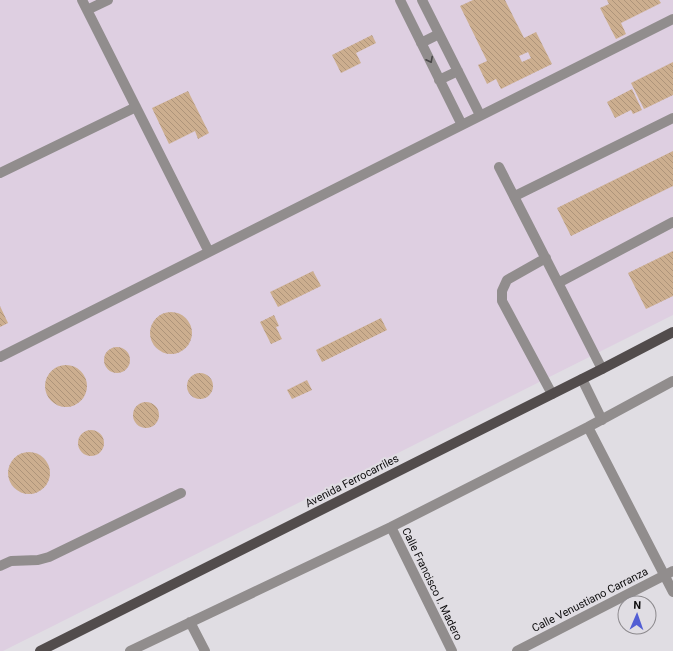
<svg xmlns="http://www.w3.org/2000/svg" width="673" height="651" font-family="Roboto,sans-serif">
	<defs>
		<pattern id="building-back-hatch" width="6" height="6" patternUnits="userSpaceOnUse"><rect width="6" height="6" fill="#ccae8f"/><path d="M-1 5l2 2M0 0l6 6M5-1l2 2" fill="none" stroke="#ae947a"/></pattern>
	</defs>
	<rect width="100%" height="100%" fill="#e0dde3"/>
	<path fill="#decfe1" d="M0 0H673V315L3 651H0Z"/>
	<path fill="url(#building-back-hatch)" fill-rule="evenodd" d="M473 0H505L524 38 536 32 552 64 501 89 496 79 487 84 478 65 487 61 460 6ZM528 52 531 58 522 62 519 56Z
		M607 0H659L661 3 621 23 626 34 616 39 600 8 609 4Z
		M372 35 376 43 356 53 361 63 341 73 332 55Z
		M673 62V95L644 109 631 83Z
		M632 89 642 110 633 114 631 110 615 118 607 102Z
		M188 91 209 133 198 139 195 131 169 144 152 108Z
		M673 151V186L571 236 557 208Z
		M673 251V296L646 309 628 273Z
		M313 271 321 286 278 307 270 292Z
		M0 306 8 323 0 327Z
		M150 333a21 21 0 1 1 42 0a21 21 0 1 1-42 0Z
		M274 315 279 326 276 327 282 339 271 344 260 322Z
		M381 318 387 330 322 362 316 350Z
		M104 360a13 13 0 1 1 26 0a13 13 0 1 1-26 0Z
		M45 386a21 21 0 1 1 42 0a21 21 0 1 1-42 0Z
		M187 386a13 13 0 1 1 26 0a13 13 0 1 1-26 0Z
		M307 380 312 390 292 399 287 390Z
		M133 415a13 13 0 1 1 26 0a13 13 0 1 1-26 0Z
		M78 443a13 13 0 1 1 26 0a13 13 0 1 1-26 0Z
		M8 473a21 21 0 1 1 42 0a21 21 0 1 1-42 0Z"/>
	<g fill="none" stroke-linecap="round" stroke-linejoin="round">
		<path stroke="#918d8d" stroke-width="10" d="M82 0 209 252
			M400 0 462 125
			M422 0 480 115
			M87 10 108 0
			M421 43 439 34
			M439 80 458 71
			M499 167 602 369
			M0 173 136 107
			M515 196 673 118
			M546 258 507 280 502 291V301L552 394
			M558 283 673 222
			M0 357 673 19
			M582 379 602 420
			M588 427 673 592
			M391 527 452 651
			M0 566 11 561 38 560 49 557 181 493
			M190 622 205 651
			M130 651 391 527 588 427 673 381
			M517 651 673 571"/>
		<path stroke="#524c4c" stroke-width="10" d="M40 651 602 369 673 332"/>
	</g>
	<defs><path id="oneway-chevron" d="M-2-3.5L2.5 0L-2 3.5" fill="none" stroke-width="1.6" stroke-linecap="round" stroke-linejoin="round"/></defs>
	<use stroke="#484647" href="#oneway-chevron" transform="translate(430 60) rotate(63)"/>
	<g text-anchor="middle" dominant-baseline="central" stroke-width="4" stroke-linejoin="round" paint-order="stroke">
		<g font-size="11" fill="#0d0c0d" stroke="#e0dde3">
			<text transform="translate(352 481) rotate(-27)">Avenida Ferrocarriles</text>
			<text transform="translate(432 584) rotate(64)">Calle Francisco I. Madero</text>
			<text transform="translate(590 600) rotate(-27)">Calle Venustiano Carranza</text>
		</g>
	</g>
	<g transform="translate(637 615) rotate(2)"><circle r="19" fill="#e0dde3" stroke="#8c898d"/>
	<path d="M0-3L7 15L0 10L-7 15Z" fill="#525ed4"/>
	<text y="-6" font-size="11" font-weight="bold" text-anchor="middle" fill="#0d0c0d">N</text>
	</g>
</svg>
